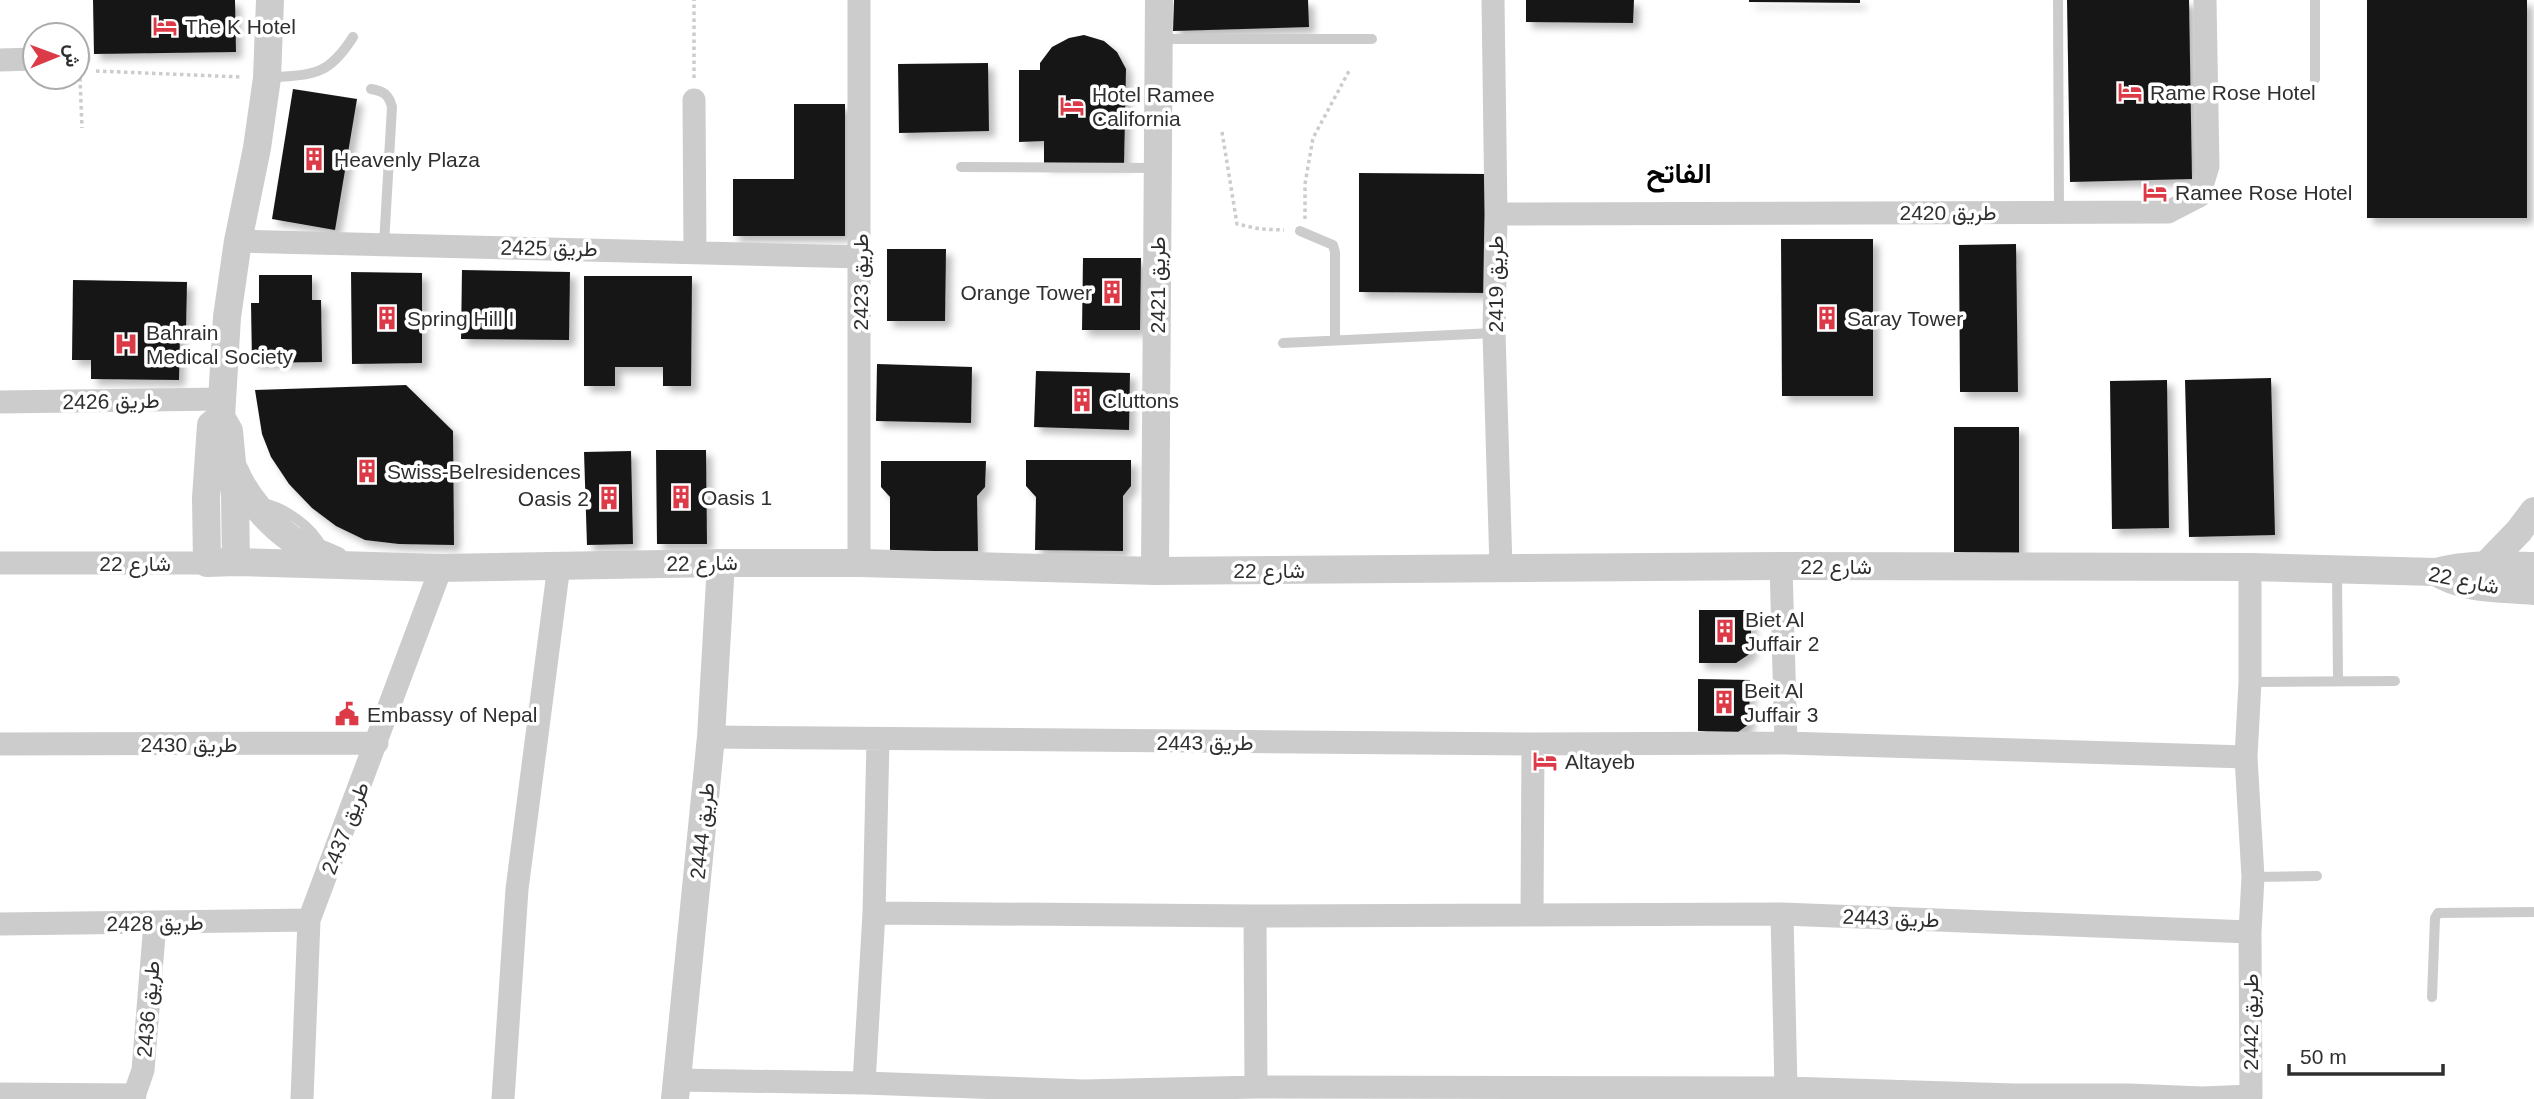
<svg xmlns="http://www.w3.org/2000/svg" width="2534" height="1099" font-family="Arial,Vazirmatn,sans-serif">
	<defs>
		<filter id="shadow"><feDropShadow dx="6" dy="6" stdDeviation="3.5" flood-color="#0004"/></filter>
	</defs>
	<rect width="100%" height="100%" fill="#fff"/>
	<path fill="#161616" filter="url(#shadow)" d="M93 0H235L236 52 94 54Z
		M1174 0H1308L1309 27 1173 31Z
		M1526 0H1634L1633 23 1526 22Z
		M1749 0H1860V3L1749 2Z
		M2067 0H2189L2192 179 2070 182Z
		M2367 0H2527V218H2367Z
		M1084 35 1104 41 1117 52 1126 69 1124 164 1044 165V141L1019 142V70H1040V63L1052 47 1069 38Z
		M988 63 989 131 899 133 898 64Z
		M293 89 357 99 335 230 272 219Z
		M794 104H845V236H733V179H794Z
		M1359 173 1486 174 1489 293 1359 292Z
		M1781 239H1873V396H1782Z
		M2016 244 2018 392H1960L1959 245Z
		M887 249H946L945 321H887Z
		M1083 258H1141L1140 330H1082Z
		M462 270 570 272 569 340 461 339Z
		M351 272 422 273V363L352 364Z
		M259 275H312V300H321L322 362 252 363 251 303H259Z
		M584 276H692L691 386H663V367H615V386H584Z
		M73 280 187 282 186 329H180L179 380 91 379V360H72Z
		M877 364 972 367 971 423 876 421Z
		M1036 371 1130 373 1129 430 1034 427Z
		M2271 378 2275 535 2189 537 2185 380Z
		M2167 380 2169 528 2112 529 2110 381Z
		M406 385 453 431 454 545 399 544 365 540 336 526 312 508 289 484 271 457 262 434 255 390Z
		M1954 427H2019V553L1954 552Z
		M656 450H706L707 544H657Z
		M631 451 633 544 587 545 584 452Z
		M1026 460H1131V486L1123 496V551L1035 550 1036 497 1026 486Z
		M881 461H986L985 487 977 496 978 551H890V497L881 487Z
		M1699 610H1751V653L1736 663H1699Z
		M1698 679 1750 680 1749 724 1738 732 1698 731Z"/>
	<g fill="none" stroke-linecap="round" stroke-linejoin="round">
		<path stroke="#ccc" stroke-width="3.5" stroke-dasharray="3.5 3.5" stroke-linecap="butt" d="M96 71 242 77
			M80 78 82 128
			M694 78V0
			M1222 132 1237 224 1260 229 1284 230
			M1305 219V184L1313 138 1349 71"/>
		<path stroke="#ccc" stroke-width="10" d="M2058 0 2059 212
			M2315 0V79
			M1159 39H1372
			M267 78C312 74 327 78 353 37
			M371 89C384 91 389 95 392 107L384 244
			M961 167 1158 168
			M1300 231 1333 245 1335 252V340
			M1283 343 1494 333
			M263 503C285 508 312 526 322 547
			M2337 572 2338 681
			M2250 682 2395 681
			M2253 877 2317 876
			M2432 997 2435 918 2438 913 2534 912"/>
		<path stroke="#ccc" stroke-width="23" d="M859 0V563
			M1493 0 1496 214 1494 333 1501 568
			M77 58H79
			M0 60 35 59
			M694 100 695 252
			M1496 214 2168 212 2199 196 2208 166 2205 0
			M238 241 861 257
			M0 402 223 399
			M0 563H207
			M1781 566 1786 743
			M711 737 1533 744 1786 743 2246 757
			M0 744 377 743
			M874 913 1255 916 1782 914 2250 932
			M1782 914 1786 1088
			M1532 915 1533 744
			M1255 916 1256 1087
			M0 924 309 920
			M677 1080 864 1083 1084 1091 1256 1087 1786 1088 2014 1095H2129L2202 1098 2251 1096 2250 932 2253 877 2246 757 2250 682V567
			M864 1083 874 913 878 740
			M0 1094 135 1095
			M133 1099 143 1070 155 923
			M302 1099 309 920 441 568
			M503 1099 517 889 559 565"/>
		<path stroke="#ccc" stroke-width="28" d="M221 417 211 425 206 498 207 563 236 562 441 568 721 563H859L1155 571 1781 566 2250 567 2436 572C2465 590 2500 588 2534 591
			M235 471C245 496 268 522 290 538 303 548 320 553 335 560
			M236 562 235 494 229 431 221 417 227 317 238 241 257 148 267 78 270 0
			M2488 563 2519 531 2534 511
			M1155 571 1159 0
			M2436 572C2471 563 2498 565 2534 566
			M675 1099 711 737 721 563"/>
	</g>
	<defs>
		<g id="hotel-bare" transform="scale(1.89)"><path d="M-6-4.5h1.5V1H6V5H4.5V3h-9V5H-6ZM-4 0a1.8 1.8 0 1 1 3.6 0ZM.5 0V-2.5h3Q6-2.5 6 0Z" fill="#dc3a46" stroke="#fff" stroke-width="2.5" paint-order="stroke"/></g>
		<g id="building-bare" transform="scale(1.89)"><path d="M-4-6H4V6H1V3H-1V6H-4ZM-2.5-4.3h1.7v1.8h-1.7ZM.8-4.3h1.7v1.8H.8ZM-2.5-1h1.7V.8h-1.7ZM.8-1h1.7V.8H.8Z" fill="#dc3a46" stroke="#fff" stroke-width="2.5" paint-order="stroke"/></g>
		<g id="hospital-bare" transform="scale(1.89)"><path d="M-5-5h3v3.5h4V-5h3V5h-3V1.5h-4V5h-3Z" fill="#dc3a46" stroke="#fff" stroke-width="2.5" paint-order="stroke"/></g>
		<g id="civic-bare" transform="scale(1.89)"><path d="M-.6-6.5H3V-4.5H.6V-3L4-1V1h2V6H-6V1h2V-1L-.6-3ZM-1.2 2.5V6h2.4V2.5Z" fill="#dc3a46" stroke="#fff" stroke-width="2.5" paint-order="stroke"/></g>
	</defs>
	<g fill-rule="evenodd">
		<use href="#hotel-bare" x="165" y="26"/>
		<use href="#hotel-bare" x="2130" y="92"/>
		<use href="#hotel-bare" x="1072" y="106"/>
		<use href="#building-bare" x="314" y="159"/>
		<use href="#hotel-bare" x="2155" y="192"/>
		<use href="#building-bare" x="1112" y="292"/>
		<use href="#building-bare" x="387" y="318"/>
		<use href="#building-bare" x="1827" y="318"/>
		<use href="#hospital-bare" x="126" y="344"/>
		<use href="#building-bare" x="1082" y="400"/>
		<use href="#building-bare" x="367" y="471"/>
		<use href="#building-bare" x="681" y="497"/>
		<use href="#building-bare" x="609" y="498"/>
		<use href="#building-bare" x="1725" y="631"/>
		<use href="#building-bare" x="1724" y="702"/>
		<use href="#civic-bare" x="347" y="714"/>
		<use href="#hotel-bare" x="1545" y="761"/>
	</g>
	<g text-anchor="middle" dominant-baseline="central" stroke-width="7" stroke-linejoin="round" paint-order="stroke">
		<g font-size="21" fill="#2f2f2f" stroke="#fff" text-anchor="start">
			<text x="185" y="26">The K Hotel</text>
			<text x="2150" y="92">Rame Rose Hotel</text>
			<text x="1092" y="94">Hotel Ramee<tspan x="1092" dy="24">California</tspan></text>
			<text x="334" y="159">Heavenly Plaza</text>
			<text x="2175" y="192">Ramee Rose Hotel</text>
			<text x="1092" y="292" text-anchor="end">Orange Tower</text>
			<text x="407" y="318">Spring Hill I</text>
			<text x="1847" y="318">Saray Tower</text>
			<text x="146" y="332">Bahrain<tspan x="146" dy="24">Medical Society</tspan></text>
			<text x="1102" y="400">Cluttons</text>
			<text x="387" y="471">Swiss-Belresidences</text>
			<text x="701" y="497">Oasis 1</text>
			<text x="589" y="498" text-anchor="end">Oasis 2</text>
			<text x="1745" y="619">Biet Al<tspan x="1745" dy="24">Juffair 2</tspan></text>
			<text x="1744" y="690">Beit Al<tspan x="1744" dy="24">Juffair 3</tspan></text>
			<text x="367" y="714">Embassy of Nepal</text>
			<text x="1565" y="761">Altayeb</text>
		</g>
		<g font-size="21" fill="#2f2f2f" stroke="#fff">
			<text x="1948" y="212">طريق 2420</text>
			<text transform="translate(549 248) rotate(1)">طريق 2425</text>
			<text transform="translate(860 282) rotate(-90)">طريق 2423</text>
			<text transform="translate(1495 284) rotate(-90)">طريق 2419</text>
			<text transform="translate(1157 285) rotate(-90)">طريق 2421</text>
			<text transform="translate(111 401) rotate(-1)">طريق 2426</text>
			<text x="135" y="563">شارع 22</text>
			<text transform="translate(702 563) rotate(-1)">شارع 22</text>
			<text x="1836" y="566">شارع 22</text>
			<text x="1269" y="570">شارع 22</text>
			<text transform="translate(2464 580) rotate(11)">شارع 22</text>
			<text x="1205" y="742">طريق 2443</text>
			<text x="189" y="744">طريق 2430</text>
			<text transform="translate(345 828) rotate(-69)">طريق 2437</text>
			<text transform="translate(702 831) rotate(-84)">طريق 2444</text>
			<text transform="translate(1891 918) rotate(2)">طريق 2443</text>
			<text transform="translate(155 923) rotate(-1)">طريق 2428</text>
			<text transform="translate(148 1009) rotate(-85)">طريق 2436</text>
			<text transform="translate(2250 1022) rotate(-90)">طريق 2442</text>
		</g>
		<g font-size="28" font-weight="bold" fill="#000" stroke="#fff">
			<text x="1679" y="173">الفاتح</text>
		</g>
	</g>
	<g transform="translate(56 56) rotate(89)"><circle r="33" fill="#ffffff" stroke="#acacac" stroke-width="2"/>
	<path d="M0-5L12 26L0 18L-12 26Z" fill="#dc3a46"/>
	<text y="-10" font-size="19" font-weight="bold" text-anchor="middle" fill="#2f2f2f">ش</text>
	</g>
	<path d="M2289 1064v10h154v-10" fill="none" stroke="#2f2f2f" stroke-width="3.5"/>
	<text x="2300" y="1064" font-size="21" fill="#2f2f2f" stroke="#ffffff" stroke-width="5" paint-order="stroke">50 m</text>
</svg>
